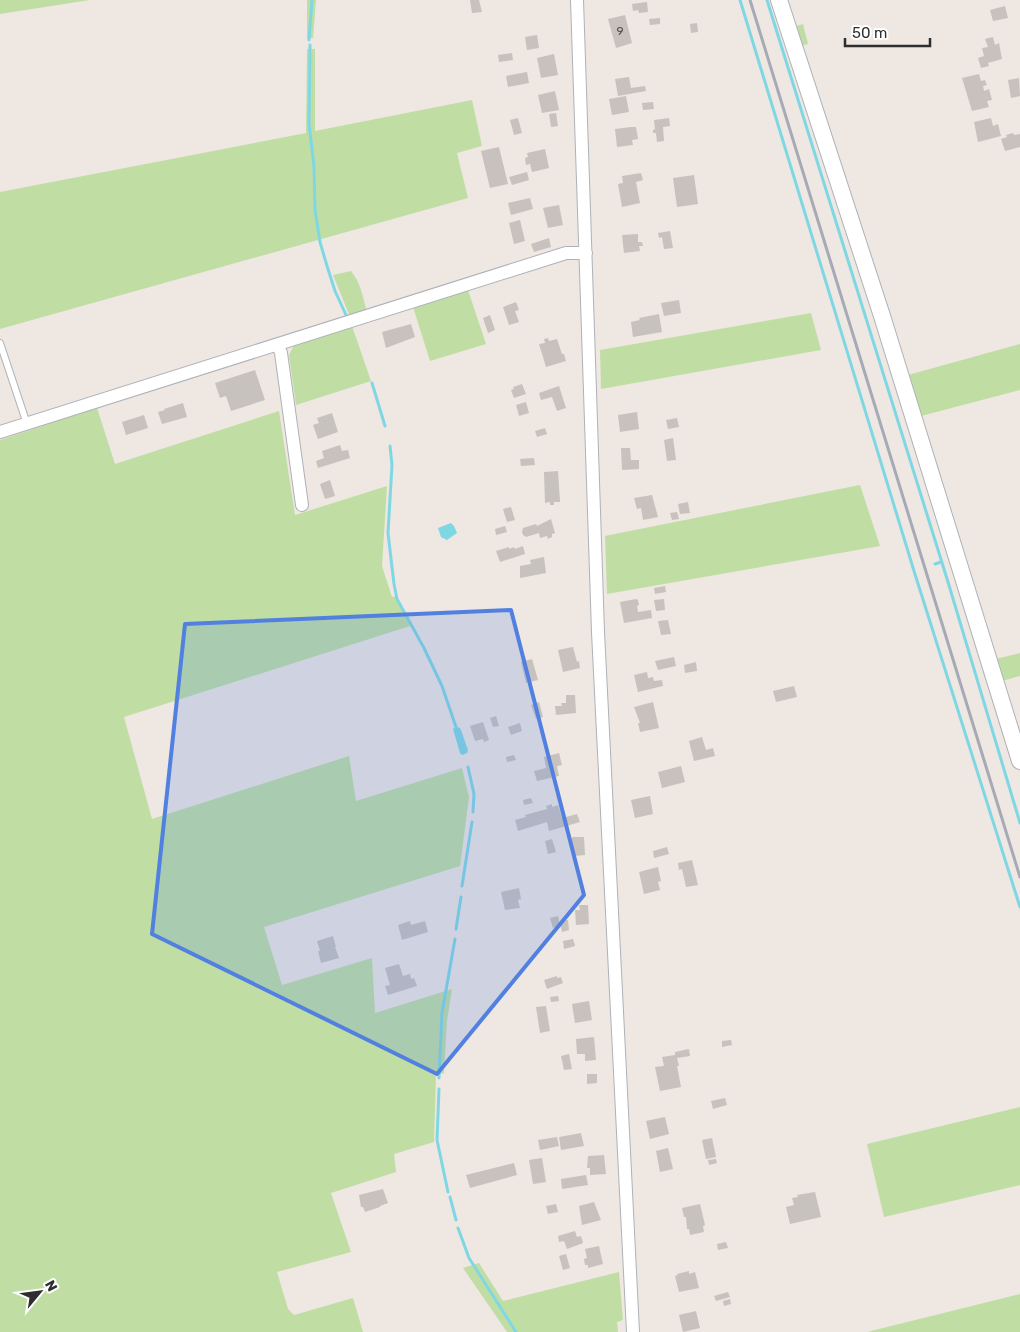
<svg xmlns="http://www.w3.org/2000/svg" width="1020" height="1332" font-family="Rubik,sans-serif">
	<rect width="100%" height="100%" fill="#eee7e2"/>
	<path fill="#c0dea4" d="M0 0H90L0 14Z
		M307 0H316L313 38 307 39Z
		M803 24 808 44 800 46 793 27Z
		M307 49H315V131L472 100 482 146 457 153 468 198 0 329V192L306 133Z
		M351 271C361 283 363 298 367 312L350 317 333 275Z
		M468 290 486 344 430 361 413 307Z
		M811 313 821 350 601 389 600 350Z
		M352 326 371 381 296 405 289 355 294 345Z
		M1020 344V390L921 416 908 375Z
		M97 408 115 464 279 411 295 515 387 486 382 566 392 597 396 596 410 626 124 717 152 819 349 756 356 801 462 768 469 797 460 866 264 927 282 985 372 958 375 1013 452 989 447 1021 444 1073 436 1076 434 1142 394 1154 396 1172 331 1193 351 1252 277 1272 288 1309 294 1315 353 1298 363 1332H0V440Z
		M860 485 880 546 607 594 605 536Z
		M1020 653V676L1002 681 996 659Z
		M1020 1107V1185L884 1217 867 1144Z
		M479 1263 503 1301 619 1272 623 1320 617 1322 618 1332H507L463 1268Z
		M1020 1294V1332H867Z"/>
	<path fill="#80d7e4" d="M451 523 454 526 457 533 447 540 441 537 438 528Z
		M456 727 460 728 461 730 468 750 467 753 462 755 460 753 453 729Z"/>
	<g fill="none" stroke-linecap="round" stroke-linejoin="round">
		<path stroke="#80d7e4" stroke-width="3" d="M740 0 914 571 1020 907
			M767 0 948 582 1020 823
			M309 40 312 0
			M310 45 309 124 314 166 315 210 320 242 327 266 335 291 346 315
			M372 383 385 426
			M390 446 392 465 388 533 394 584 397 599 424 648 442 686 457 730
			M935 564 941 562
			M468 767 474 794 473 812
			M462 886 472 822
			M456 929 461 897
			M439 1078 442 1013 455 939
			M439 1089 437 1140 448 1192
			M450 1197 456 1220
			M458 1228 469 1258 516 1332"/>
	</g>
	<path fill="#c7c2bd" d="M470 0H479L482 12 472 13Z
		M647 2 648 12 639 13 638 10 633 11 632 4Z
		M1005 6 1008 18 993 21 990 10Z
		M625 15 632 43 616 48 608 19Z
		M660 18V24L650 25 649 19Z
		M697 23 698 32 691 33 690 24Z
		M537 35 539 48 527 50 525 37Z
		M993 37 995 45 999 43 1002 59 988 63 989 66 981 68 978 58 984 56 982 48 988 47 985 39Z
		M512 53 513 60 499 62 498 55Z
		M554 54 558 75 541 78 537 58Z
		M527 72 529 83 508 87 506 76Z
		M979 74 981 81 985 80 986 83 987 85 983 86 984 91 989 89 992 100 987 101 989 107 972 111 962 78Z
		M629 77 631 88 645 86 646 91 618 96 615 79Z
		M1019 78 1020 96 1011 98 1008 80Z
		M555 91 559 110 542 113 538 95Z
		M626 96 629 112 612 115 609 99Z
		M653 102 654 109 643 110 642 103Z
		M556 113 558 126 551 127 549 114Z
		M518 118 522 133 514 135 510 120Z
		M669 118 670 126 663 127 664 141 657 142 656 133H653V130L655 129 654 120Z
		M991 118 993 126 998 124 1001 136 978 142 974 122Z
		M631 127H636L638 139 632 140 633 145 617 147 615 129Z
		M1013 133 1014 135 1020 134V147L1005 151 1001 139 1007 137 1006 135Z
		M499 147 508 184 490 188 481 151Z
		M545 149 549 168 532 172 530 164 526 165 525 158 528 157 527 153Z
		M527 172 529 180 512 185 509 177Z
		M641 173 643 180 636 182 640 203 622 207 618 184 623 183 622 176Z
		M694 175 698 204 677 207 673 178Z
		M530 198 533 209 511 215 508 203Z
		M559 205 563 225 548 228 543 208Z
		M520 220 525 241 514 244 509 223Z
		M670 231 673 248 664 249 662 237 659 238 658 233Z
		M638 234V242H642L643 246H639L640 251 624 253 622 235Z
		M549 238 551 247 534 252 531 244Z
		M679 300 681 313 664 316 661 303Z
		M516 302 519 310 515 311 519 322 509 325 503 307Z
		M659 314 662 332 633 337 631 322 640 320 639 318Z
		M490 315 495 330 488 333 483 318Z
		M411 324 415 337 386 348 382 332Z
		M548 338 549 341 557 339 562 354H564L566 361 546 367 539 344 545 343 544 339Z
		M255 370 265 400 231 411 226 396 220 398 215 383Z
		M522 384 526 394 514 398 511 390 514 389 513 387Z
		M559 386 566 408 557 411 552 397 541 400 539 393Z
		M526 402 529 413 519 416 516 405Z
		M183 403 187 417 162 424 158 412 165 410 164 409Z
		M637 412 639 429 620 432 618 415Z
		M332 413 338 432 318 439 313 425 319 423 317 418Z
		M144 415 148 428 126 435 122 422Z
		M677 418 679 427 668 429 666 420Z
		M545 428 547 434 537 437 535 431Z
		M673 438 676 460 667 461 664 440Z
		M340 445 342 451 348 450 350 458 318 468 316 461 324 458 322 451Z
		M621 448H630L631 460H639V469L622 470Z
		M534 458 535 465 521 466 520 459Z
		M558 471 560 502H554V505H550V502L545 503 544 472Z
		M330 480 335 496 325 499 320 484Z
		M652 495 658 517 643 520 641 508 637 509 634 498Z
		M688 502 690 513 680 514 678 504Z
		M511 507 515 520 507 522 503 509Z
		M677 512 679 519 672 520 670 513Z
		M551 519 555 533 552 534V537L548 539 547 536 540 538 539 533 526 537 523 535 522 532 523 528 536 524 537 526Z
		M505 526 507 532 496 535 495 529Z
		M523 546 525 554 500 562 496 551 509 547V549L514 547 515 549Z
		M544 557 546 573 520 578V566L531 564 530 560Z
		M665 586 666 592 655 594 654 588Z
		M636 599 638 600 639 605 637 606 638 612 651 610 652 618 624 623 620 602Z
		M664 599 665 610 656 611 654 600Z
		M668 620 671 634 661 635 658 621Z
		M573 647 577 662 579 661 580 668 563 672 558 650Z
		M674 657 676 666 658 670 655 661Z
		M532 659 538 680 526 683 521 662Z
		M696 662 697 671 685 673 684 665Z
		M647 672 648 678 653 677 654 681 662 680 663 686 638 692 634 675Z
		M794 686 797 697 776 702 773 691Z
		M566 695H575L576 713 556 715 555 706H562L561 703H566Z
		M539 702 543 717 536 719 531 705Z
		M653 702 659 728 640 732 638 723H640L634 707Z
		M496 716 499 726 493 727 490 718Z
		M483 722 489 740 484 742 483 739 475 741 470 726Z
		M520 723 522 731 511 735 508 727Z
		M702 737 706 750 713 748 715 756 694 761 689 741Z
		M559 753 562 765 557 766 559 776 537 781 534 771 546 768 544 757Z
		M514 755 516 760 507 762 506 757Z
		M681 766 685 782 662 788 658 772Z
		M650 796 653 814 635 818 631 800Z
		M531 798 533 803 524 805 523 800Z
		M552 804V807L558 805 562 818 577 814 580 822 549 831 547 822 518 831 515 820 526 817 525 815 547 809 546 806Z
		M572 837H584L585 855 574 856V849H571Z
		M552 839 556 852 548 854 545 841Z
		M667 847 669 854 654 858 653 851Z
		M692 860 698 885 686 887 682 869 679 870 678 863Z
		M658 867 661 881 658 882 660 890 644 894 639 872Z
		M519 888 521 899 518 900 520 908 505 910 501 892Z
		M579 905H588L589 924 576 925 575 910H580Z
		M558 916 560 926 553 928 550 918Z
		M568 920 569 930 562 932 560 921Z
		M410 921 411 925 425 921 428 932 402 940 398 925Z
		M333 936 336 947H335L339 958 321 963 318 951H320L317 941Z
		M573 939 575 946 564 949 563 941Z
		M399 964 403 976 410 974 411 979 414 978 417 986 388 995 385 986 390 985 385 968Z
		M557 976V978L561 977 563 983 547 989 544 980Z
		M558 996 559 1001 551 1002 550 997Z
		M589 1001 592 1020 575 1023 572 1004Z
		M546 1006 550 1031 540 1033 536 1007Z
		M594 1037 596 1060 585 1061V1054H577L576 1039Z
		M731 1040 732 1045 722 1047V1041Z
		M689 1049 690 1056 677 1058 679 1066H677L681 1087 660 1091 655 1067 664 1066 662 1057 675 1055V1052Z
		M569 1054 572 1069 564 1070 561 1056Z
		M587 1074H597V1083L587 1084Z
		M725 1098 727 1105 713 1109 711 1101Z
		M665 1117 669 1134 650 1139 646 1121Z
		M581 1133 584 1146 561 1150 559 1137Z
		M557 1137 559 1146 540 1150 538 1140Z
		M712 1138 716 1157 706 1159 702 1140Z
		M668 1148 673 1169 660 1172 656 1151Z
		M604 1155 606 1174 590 1175V1168H587L588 1156Z
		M542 1158 546 1182 533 1184 529 1160Z
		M716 1159 717 1163 709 1165 708 1160Z
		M514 1163 517 1175 470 1188 466 1175Z
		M586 1175 588 1185 562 1189 561 1179Z
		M383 1189 388 1203 380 1206V1207L365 1212 363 1207H361L359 1195Z
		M815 1192 821 1217 790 1224 786 1207 794 1205 792 1198 798 1197 797 1195Z
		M594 1202 601 1220 582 1225 579 1206Z
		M556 1204 558 1212 548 1214 546 1206Z
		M700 1204 705 1225 703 1226 704 1232 690 1235 689 1229H687L686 1217H684L682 1208Z
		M575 1231 577 1237 581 1236 583 1243 567 1249 564 1241 559 1242 558 1236Z
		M726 1242 728 1248 718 1250 717 1244Z
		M599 1246 603 1264 588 1268V1265H585L584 1259 587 1258 585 1249Z
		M566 1254 570 1268 563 1270 559 1256Z
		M689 1271V1274L695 1272 699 1288 679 1292 675 1276 678 1275 677 1274Z
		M728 1292 730 1297 716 1301 714 1296Z
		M730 1299 731 1304 724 1306 723 1301Z
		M696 1311 700 1328 683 1332 679 1315Z"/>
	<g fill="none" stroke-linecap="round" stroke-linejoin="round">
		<g stroke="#aeb2b8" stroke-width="8">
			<path id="service" d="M0 343 27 424"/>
		</g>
		<g stroke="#aeb2b8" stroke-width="14">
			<path id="minor" d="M577 0 598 632 633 1332
				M278 345 281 353 302 505
				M0 432 566 253H586"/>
		</g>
		<g stroke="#aeb2b8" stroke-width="18">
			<path id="tertiary" d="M779 0 882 316 1020 761"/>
		</g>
		<use href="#service" stroke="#fff" stroke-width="6"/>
		<use href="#minor" stroke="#fff" stroke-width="12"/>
		<use href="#tertiary" stroke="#fff" stroke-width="16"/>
		<path stroke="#a5aab6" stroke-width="3" d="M750 0 1020 877"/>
	</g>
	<path fill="#5180e0" fill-opacity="0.2" stroke="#5180e0" stroke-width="4" stroke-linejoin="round" d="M511 610 584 895 437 1074 152 934 185 624Z"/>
	<g text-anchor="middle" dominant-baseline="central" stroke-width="4" stroke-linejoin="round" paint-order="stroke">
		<g font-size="12" fill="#545352">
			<text x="620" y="31">9</text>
		</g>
	</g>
	<g transform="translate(40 1292) rotate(61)" stroke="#ffffff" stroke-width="4" paint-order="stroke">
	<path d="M0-4L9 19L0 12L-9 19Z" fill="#2e2e2e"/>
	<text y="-8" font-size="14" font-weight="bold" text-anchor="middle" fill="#2e2e2e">N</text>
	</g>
	<path d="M845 38v8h85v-8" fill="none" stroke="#2e2e2e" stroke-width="2.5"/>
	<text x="852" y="38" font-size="15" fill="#2e2e2e" stroke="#ffffff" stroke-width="4" paint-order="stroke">50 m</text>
</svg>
